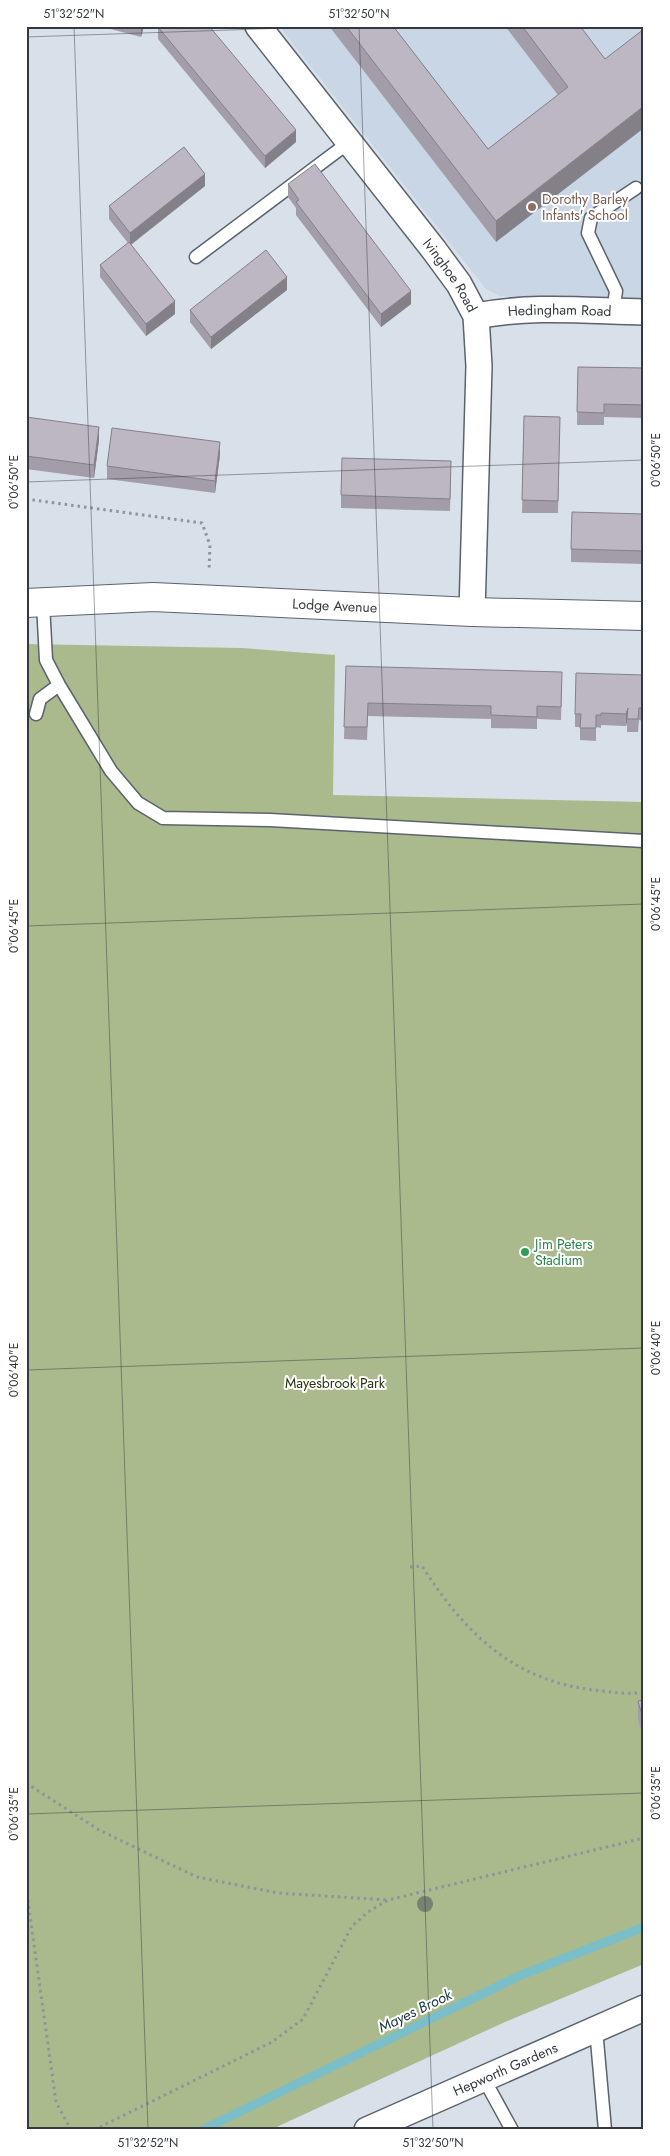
<svg xmlns="http://www.w3.org/2000/svg" width="670" height="2156" font-family="Jost,sans-serif">
	<rect width="100%" height="100%" fill="#d8e0ea"/>
	<path fill="#c8d6e6" d="M279 26H644V298L525 297 500 296 486 289Z"/>
	<path fill="#aaba8c" d="M26 644 241 648 335 655 333 795 644 802V1964L505 2022 270 2130H26Z"/>
	<g fill="none" stroke-linecap="round" stroke-linejoin="round">
		<path stroke="#7bbec8" stroke-width="9" d="M202 2130 519 1976 644 1927"/>
		<g stroke="#5c636c" stroke-width="15">
			<path id="lane" d="M196 257 348 143
				M613 312 616 291 588 233 591 218 636 188
				M43 603 46 660 59 685 111 771 138 803 163 818 270 820 644 841
				M36 714 40 699 59 685
				M596 2029 605 2130
				M484 2079 512 2130"/>
		</g>
		<g stroke="#5c636c" stroke-width="28">
			<g id="street">
				<path id="s1" d="M258 26 434 250 459 284 476 316 479 366 472 612"/>
				<path id="s2" d="M476 316C532 305 588 311 644 312"/>
				<path id="s3" d="M367 2130 644 2008"/>
			</g>
		</g>
		<g stroke="#5c636c" stroke-width="30">
			<g id="secondary">
				<path id="s4" d="M26 603 153 597 472 612 644 616"/>
			</g>
		</g>
		<path stroke="#8e949b" stroke-width="3" stroke-dasharray="2.5 4" stroke-linecap="butt" d="M26 499 202 523 210 545 209 571
			M410 1567 422 1566C464 1632 513 1681 594 1690 611 1692 627 1695 644 1692
			M26 1783 99 1830 197 1877 278 1893 388 1900
			M26 1887 56 2102 71 2130
			M94 2130 272 2042 303 2019 352 1926 368 1912 388 1900 644 1838"/>
		<use href="#lane" stroke="#fff" stroke-width="12"/>
		<use href="#street" stroke="#fff" stroke-width="25"/>
		<use href="#secondary" stroke="#fff" stroke-width="28"/>
	</g>
	<circle fill="#788172" cx="425" cy="1904" r="8"/>
	<path fill="#a29da8" d="M99 26H144L141 37Z
		M329 26H393L488 149 558 95 505 26H580L605 59 496 242Z
		M158 27 296 142 265 168 158 39Z
		M288 184 411 304 381 327 296 215V208L288 197Z
		M205 186 131 245 175 314 146 336 100 277V265L128 243 109 219V206Z
		M287 290 211 349 190 322V310Z
		M578 367 644 368V418L604 417V425H577Z
		M524 416 560 417 558 513H522Z
		M26 417 99 440 94 478 26 469Z
		M220 455 215 493 107 479V466Z
		M451 473 450 511 341 508V495Z
		M644 514V564L571 562V549Z
		M346 666 562 684 561 720 537 719V729L491 728V719L368 716 367 740 344 739Z
		M644 675V721L639 720 638 732H627V722L626 726 601 725V728L596 727V741L580 740V727H575V714Z
		M644 1700V1740L638 1719V1701Z"/>
	<path fill="#848088" d="M141 26H144L141 37Z
		M644 106V128L496 242V221Z
		M296 130V142L265 168V156Z
		M205 174V186L130 245V233Z
		M287 277V290L211 349V337Z
		M411 291V304L381 327V314Z
		M175 301V314L146 336V324Z
		M99 427V440L94 478V465Z
		M220 442V455L215 493V481Z
		M628 708 627 722 626 726V714Z"/>
	<path fill="#bcb7c3" stroke="#848088" d="M209 26 296 130 265 156 158 27Z
		M346 26H393L488 149 568 87 522 26H580L605 59 644 29V106L496 221Z
		M184 147 205 174 130 233 109 206Z
		M315 164 411 291 381 314 296 202 299 200 288 184Z
		M129 242 175 301 146 324 100 265Z
		M266 250 287 277 211 337 190 310Z
		M578 367 644 368V405L604 404V413L577 412Z
		M524 416 560 417 558 501 522 500Z
		M26 417 99 427 94 465 26 456Z
		M112 428 220 442 215 481 107 466Z
		M342 458 451 461 450 499 341 495Z
		M572 512 644 514V551L571 549Z
		M346 666 562 672 561 707 537 706V717L491 715V706L368 703 367 727H344Z
		M576 673 644 675V708H639L638 719H627L628 708 626 714 601 713V715H596V728H580L581 714H575Z
		M644 1700V1722L638 1701Z"/>
	<path fill="none" stroke="#35383c" stroke-width="1" stroke-opacity="0.45" d="M74 26 148 2130M359 26 433 2130M26 37 346 26M26 482 644 460M26 926 644 904M26 1370 644 1348M26 1814 644 1793"/>
	<circle fill="#8d6e63" stroke="#fff" stroke-width="2" cx="532" cy="207" r="5"/>
	<circle fill="#2e9e5b" stroke="#fff" stroke-width="2" cx="525" cy="1252" r="5"/>
	<g text-anchor="middle" dominant-baseline="central" stroke-width="4" stroke-linejoin="round" paint-order="stroke">
		<g font-size="14" fill="#785e54" stroke="#fff" text-anchor="start">
			<text x="542" y="199">Dorothy Barley<tspan x="542" dy="16">Infants' School</tspan></text>
		</g>
		<g font-size="14" fill="#35383c" stroke="#fff">
			<text stroke="none"><textPath href="#s1" startOffset="315">Ivinghoe Road</textPath></text>
			<text stroke="none"><textPath href="#s2" startOffset="84">Hedingham Road</textPath></text>
			<text stroke="none"><textPath href="#s4" startOffset="309">Lodge Avenue</textPath></text>
			<text stroke="none"><textPath href="#s3" startOffset="151">Hepworth Gardens</textPath></text>
		</g>
		<g font-size="14" fill="#27864d" stroke="#fff" text-anchor="start">
			<text x="535" y="1244">Jim Peters<tspan x="535" dy="16">Stadium</tspan></text>
		</g>
		<g font-size="14" fill="#29340f" stroke="#fff">
			<text x="335" y="1383">Mayesbrook Park</text>
		</g>
		<g font-size="15" font-style="italic" fill="#193a3f" stroke="#fff">
			<text transform="translate(415 2011) rotate(-26)">Mayes Brook</text>
		</g>
	</g>
	<rect width="670" height="2156" fill="none" stroke="#ffffff" stroke-width="55"/>
	<rect x="28" y="28" width="614" height="2100" fill="none" stroke="#35383c" stroke-width="2"/>
	<g font-size="12" text-anchor="middle" fill="#35383c">
		<text x="74" y="18">51°32'52"N</text>
		<text x="359" y="18">51°32'50"N</text>
		<text transform="translate(656 460) rotate(-90)" y="4">0°06'50"E</text>
		<text transform="translate(14 482) rotate(-90)" y="4">0°06'50"E</text>
		<text transform="translate(656 904) rotate(-90)" y="4">0°06'45"E</text>
		<text transform="translate(14 926) rotate(-90)" y="4">0°06'45"E</text>
		<text transform="translate(656 1348) rotate(-90)" y="4">0°06'40"E</text>
		<text transform="translate(14 1370) rotate(-90)" y="4">0°06'40"E</text>
		<text transform="translate(656 1793) rotate(-90)" y="4">0°06'35"E</text>
		<text transform="translate(14 1814) rotate(-90)" y="4">0°06'35"E</text>
		<text x="148" y="2147">51°32'52"N</text>
		<text x="433" y="2147">51°32'50"N</text>
	</g>
</svg>
